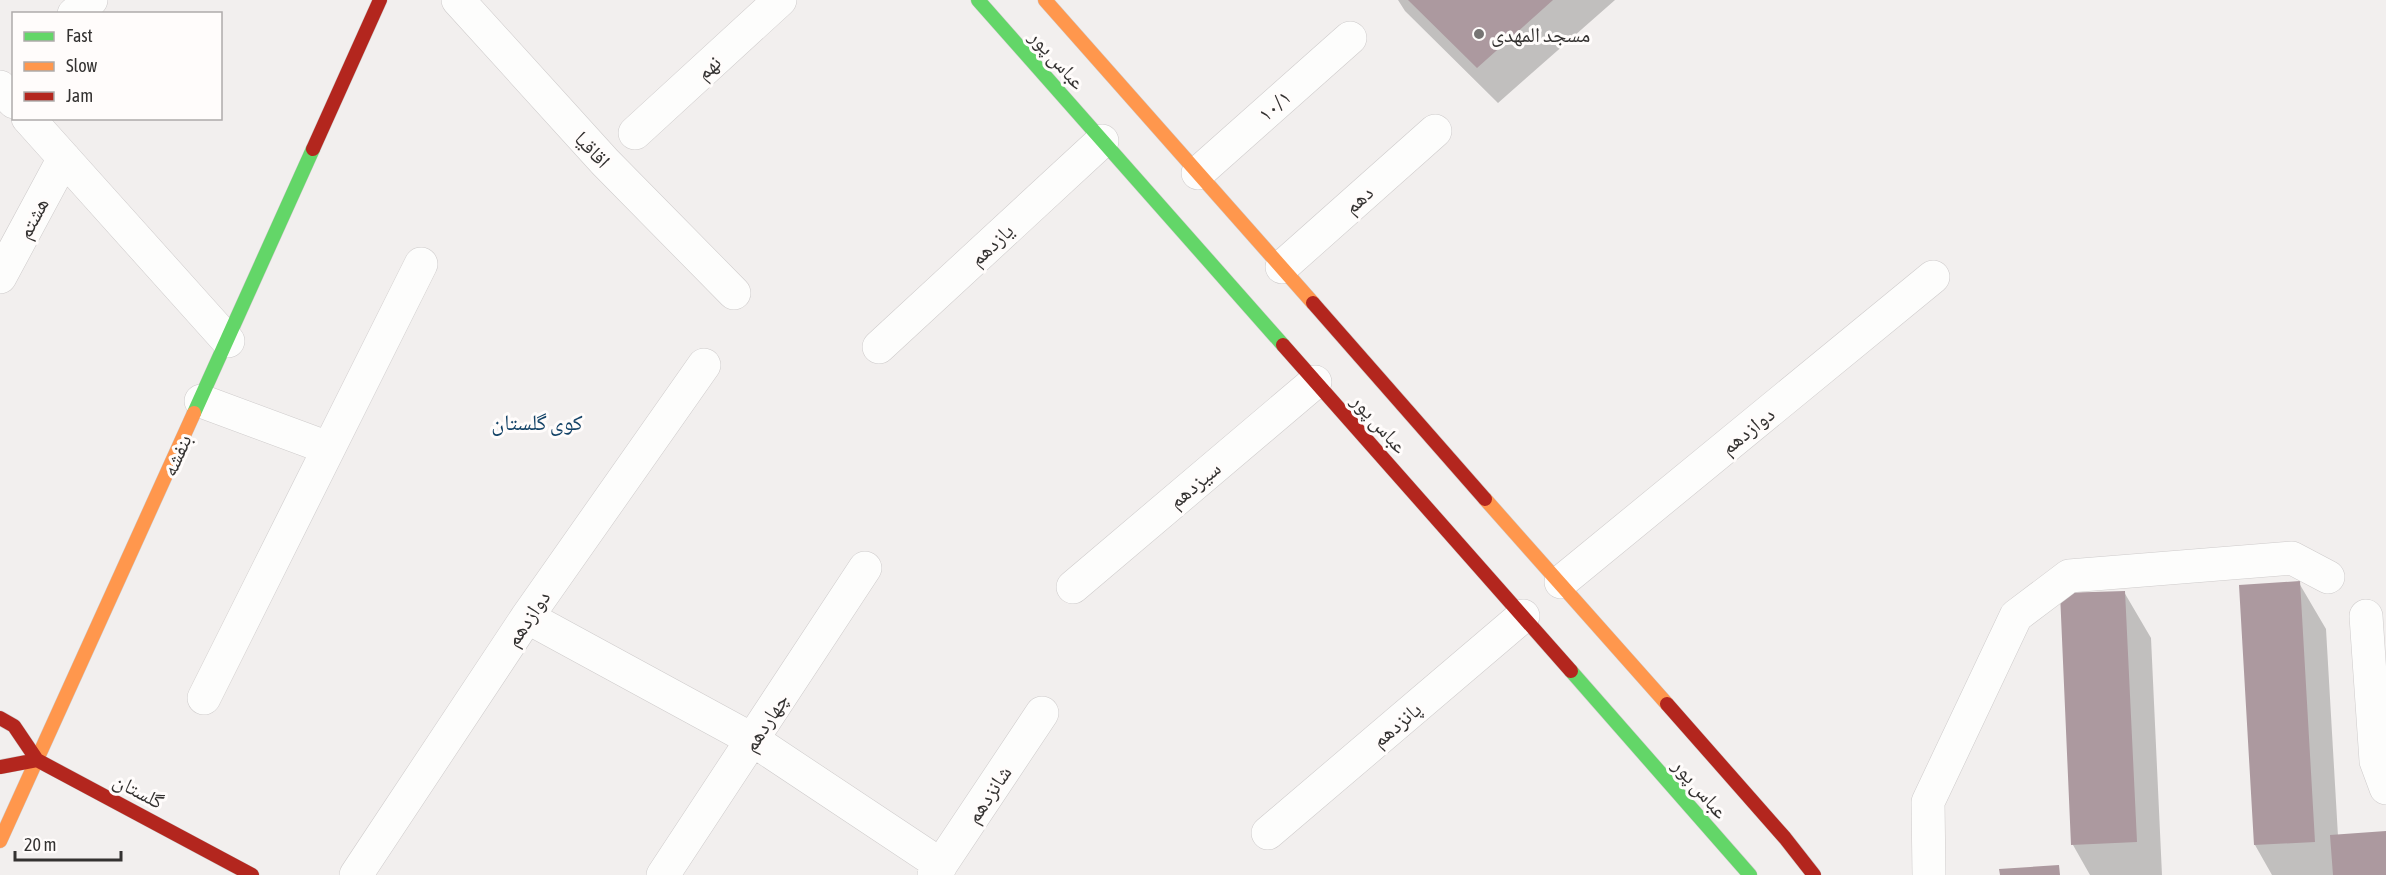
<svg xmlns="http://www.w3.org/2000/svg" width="2386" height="875" font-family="'Asap Condensed','Noto Naskh Arabic',sans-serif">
	<rect width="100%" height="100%" fill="#f2efee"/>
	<path fill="#0003" d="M1398 0H1615L1498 103 1405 11Z
		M2299 583 2326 629 2338 836 2386 833V875H2272L2255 845Z
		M2124 592 2151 638 2162 875H2090L2073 845Z"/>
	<path fill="#ac999f" d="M1408 0H1553L1477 68Z
		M2300 581 2315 842 2254 845 2239 585Z
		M2125 591 2137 842 2071 845 2060 593Z
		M2386 831V875H2333L2330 835Z
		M2059 865 2060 875H2000L1999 869Z"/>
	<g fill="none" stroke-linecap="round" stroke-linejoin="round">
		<g stroke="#cecbcb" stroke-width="34">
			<path id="street" d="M458 0 605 162 734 293
				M74 14 91 0
				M0 87 14 102
				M28 118 228 341
				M635 133 780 0
				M1198 173 1350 38
				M1282 267 1435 131
				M0 277 64 158
				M879 347 1102 141
				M201 401 328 448
				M1561 582 1933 277
				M1073 587 1315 382
				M2366 616 2376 761 2386 788
				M527 617 753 740 941 865
				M204 698 421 264
				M1268 833 1523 616
				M356 875 527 617 704 365
				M663 875 865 568
				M934 875 1042 713
				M1929 875 1928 802 2016 616 2069 576 2292 558 2328 577"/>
		</g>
		<g stroke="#cecbcb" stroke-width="15">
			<path id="fast" d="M978 0 1283 345
				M194 413 313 149
				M1571 671 1750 875"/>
		</g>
		<g stroke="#cecbcb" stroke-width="15">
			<path id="slow" d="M1045 0 1313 303
				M1485 499 1667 704
				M0 841 194 413"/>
		</g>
		<g stroke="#cecbcb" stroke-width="15">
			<path id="jam" d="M313 149 380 0
				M1313 303 1485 499
				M1283 345 1571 671
				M1667 704 1785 838 1814 875
				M0 718 14 726 37 760 252 875
				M0 767 37 760"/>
		</g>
		<use href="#street" stroke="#fdfdfc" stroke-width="33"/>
		<use href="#fast" stroke="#63d668" stroke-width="14"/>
		<use href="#slow" stroke="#ff974d" stroke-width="14"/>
		<use href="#jam" stroke="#b3261e" stroke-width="14"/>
	</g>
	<circle fill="#767473" stroke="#fffcfb" stroke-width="2" cx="1479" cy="34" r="6"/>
	<g text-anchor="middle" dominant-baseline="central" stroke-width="6" stroke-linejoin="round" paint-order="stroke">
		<g font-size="21" fill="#343231" stroke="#fffcfb" text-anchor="start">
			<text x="1491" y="34">مسجد المهدی</text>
		</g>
		<g font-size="21" fill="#343231" stroke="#fffcfb">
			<text transform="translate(1058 59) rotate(48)">عباس پور</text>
			<text transform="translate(708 67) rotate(-43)">نهم</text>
			<text transform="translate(1274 105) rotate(-41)">۱۰/۱</text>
			<text transform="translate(593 149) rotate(47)">اقاقیا</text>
			<text transform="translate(1358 199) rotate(-42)">دهم</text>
			<text transform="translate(32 218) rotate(-62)">هشتم</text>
			<text transform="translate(991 244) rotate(-43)">یازدهم</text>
			<text transform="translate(1380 423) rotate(48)">عباس پور</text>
			<text transform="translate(1747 430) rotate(-39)">دوازدهم</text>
			<text transform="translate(176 455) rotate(-66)">بنفشه</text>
			<text transform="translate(1194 484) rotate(-40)">سیزدهم</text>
			<text transform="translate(527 618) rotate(-56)">دوازدهم</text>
			<text transform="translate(765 722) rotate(-57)">چهاردهم</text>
			<text transform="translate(1396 724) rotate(-40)">پانزدهم</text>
			<text transform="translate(1701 788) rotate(49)">عباس پور</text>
			<text transform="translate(139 790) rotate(28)">گلستان</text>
			<text transform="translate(988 794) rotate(-56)">شانزدهم</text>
		</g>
		<g font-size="22" fill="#144367" stroke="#fffcfb">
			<text x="537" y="422">کوی گلستان</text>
		</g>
	</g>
	<rect x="12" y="12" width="210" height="108" fill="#fffcfb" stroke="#aeabaa" stroke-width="1.5"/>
	<rect x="24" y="32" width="30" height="9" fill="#63d668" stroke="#aeabaa" stroke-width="1.5"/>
	<text x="66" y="42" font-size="18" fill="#343231">Fast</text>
	<rect x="24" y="62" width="30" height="9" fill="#ff974d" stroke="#aeabaa" stroke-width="1.5"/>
	<text x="66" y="72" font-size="18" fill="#343231">Slow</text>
	<rect x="24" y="92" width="30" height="9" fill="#b3261e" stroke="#aeabaa" stroke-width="1.5"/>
	<text x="66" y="102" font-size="18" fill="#343231">Jam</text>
	<path d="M15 851v9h106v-9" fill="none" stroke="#343231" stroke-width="3"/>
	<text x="24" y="851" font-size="18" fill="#343231" stroke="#fffcfb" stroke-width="4.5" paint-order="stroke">20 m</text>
</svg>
